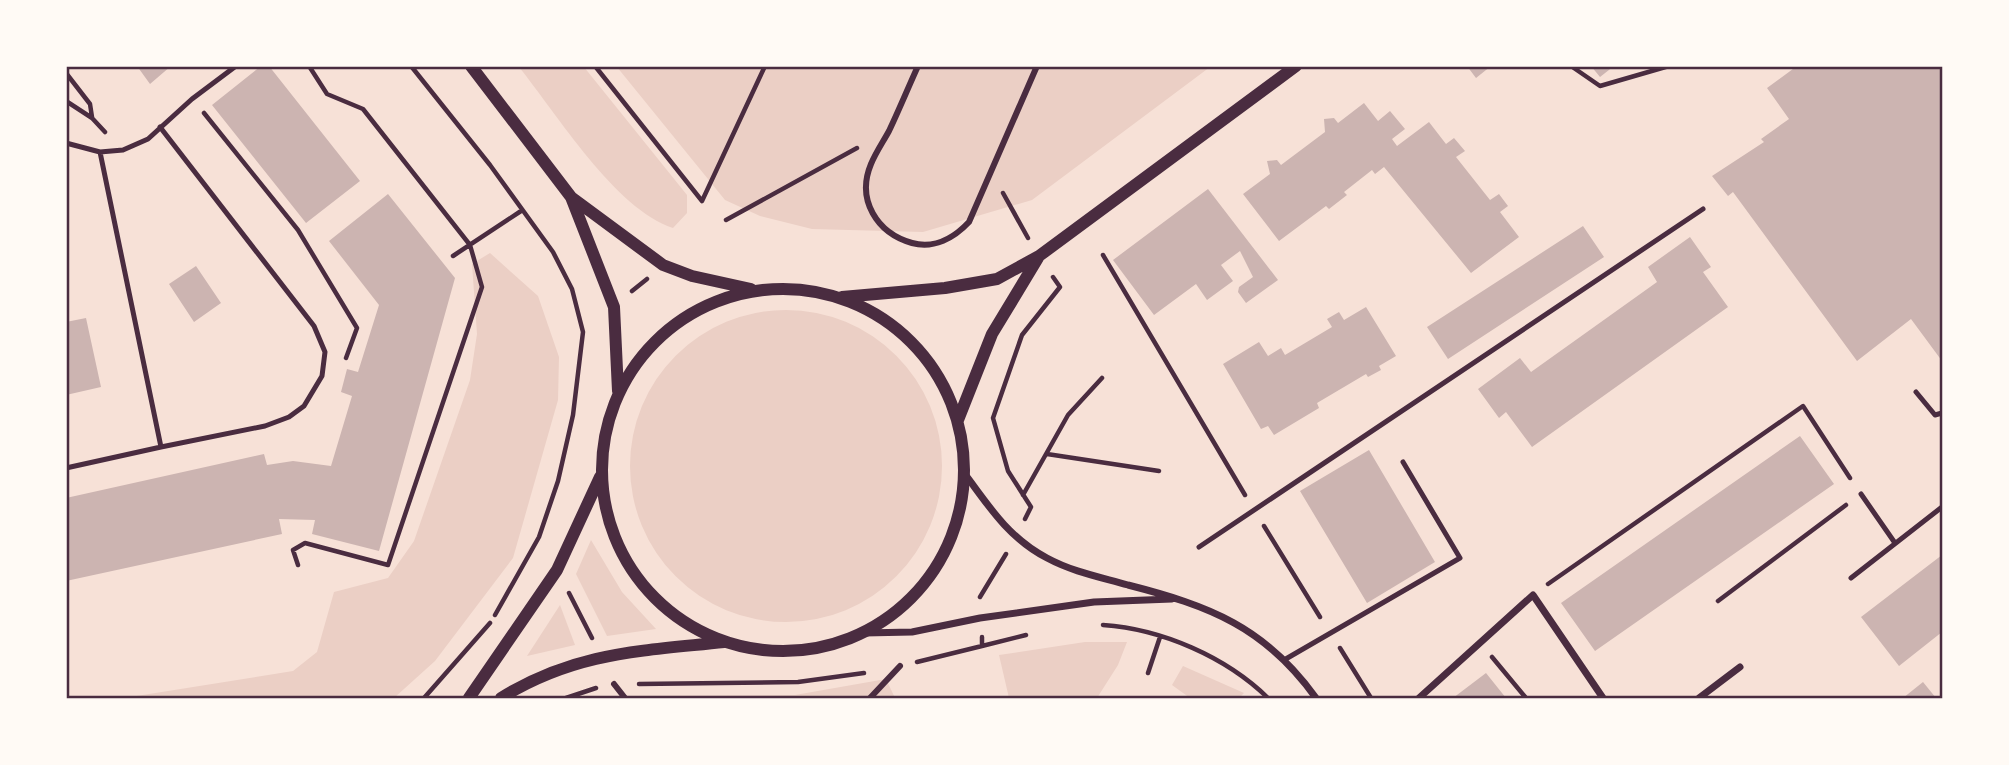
<svg xmlns="http://www.w3.org/2000/svg" width="2009" height="765" font-family="'Noto Sans',sans-serif">
	<rect width="100%" height="100%" fill="#f7e1d7"/>
	<path fill="#ebcfc5" d="M519 67H584L687 195V213L673 228C615 209 557 114 519 67Z
		M617 67H1210L1032 200 923 232 812 229 760 216 725 200Z
		M490 253 538 296 559 357 558 400 513 558 435 661 394 698H124L293 671 317 652 334 592 388 578 414 541 470 380 477 334 472 264Z
		M630 466a156 156 0 1 1 312 0a156 156 0 1 1-312 0Z
		M591 540 622 592 656 629 607 636 576 574Z
		M560 605 575 645 527 656Z
		M1085 642H1127L1118 665 1097 698H1009L999 655Z
		M1183 666 1244 693 1239 698H1190L1172 685Z
		M886 679 895 698H603L611 696 795 695Z"/>
	<path fill="#ccb4b1" d="M137 66H171L150 84Z
		M261 66H269L360 181 306 223 212 105Z
		M1467 66H1491L1476 78Z
		M1591 66H1614L1600 77Z
		M1797 66H1942V361L1911 319 1857 361 1733 192 1728 196 1712 176 1764 142 1761 139 1789 119 1767 88Z
		M1364 103 1378 121 1390 111 1405 129 1392 139 1397 146 1429 122 1446 144 1454 138 1465 151 1456 157 1490 200 1499 194 1508 206 1500 212 1519 237 1471 273 1384 167 1375 174 1372 170 1344 192 1347 195 1329 209 1326 206 1279 241 1243 194 1270 174 1267 161 1277 160 1281 165 1325 132 1324 119 1334 118 1338 123Z
		M1208 189 1278 280 1246 303 1238 292 1239 287 1253 277 1240 251 1221 265 1233 281 1207 300 1196 284 1154 315 1113 260Z
		M388 194 455 278 379 551 312 534 315 520 279 519 282 534 66 581V498L264 454 267 465 293 461 331 466 352 396 341 392 347 369 358 372 379 305 329 241Z
		M1583 226 1604 257 1448 359 1427 327Z
		M1690 237 1711 267 1703 272 1728 307 1532 447 1506 412 1499 418 1478 389 1520 358 1531 372 1657 282 1648 267Z
		M196 266 221 303 194 322 169 284Z
		M1366 307 1396 356 1379 366 1381 370 1368 377 1366 374 1317 403 1319 408 1274 435 1268 426 1261 429 1223 364 1259 342 1268 356 1281 348 1285 355 1332 327 1327 319 1339 312 1344 320Z
		M86 318 101 387 66 395V322Z
		M1800 436 1834 484 1595 651 1561 603Z
		M1369 450 1435 562 1367 603 1300 491Z
		M1942 555V632L1899 666 1861 617Z
		M1486 673 1506 698H1453Z
		M1923 682 1936 698H1903Z"/>
	<g fill="none" stroke-linecap="round" stroke-linejoin="round">
		<path stroke="#4a2c40" stroke-width="4.5" d="M411 66 490 165 553 252 572 289 583 332 573 415 558 481 539 537 495 615
			M595 66 702 201 765 66
			M1571 66 1600 86 1669 66
			M66 73 90 104 92 117
			M66 101 92 118 105 132
			M204 113 298 230 357 328 346 358
			M1003 193 1028 238
			M726 220 857 148
			M1103 255 1245 495
			M453 256 521 211
			M632 291 647 279
			M1047 454 1159 471
			M1023 495 1068 415 1102 378
			M1025 519 1031 507 1008 471 993 418 1022 335 1060 287 1053 277
			M1264 526 1320 617
			M298 565 293 550 305 543 388 565 482 287 470 245 363 109 327 94 309 66
			M1548 584 1803 406 1850 478
			M569 593 592 638
			M980 597 1006 554
			M1718 601 1846 505
			M1103 625C1162 629 1226 657 1268 698
			M982 646 1026 635
			M1340 648 1371 698
			M1492 657 1526 698
			M917 662 982 646V637
			M1148 673 1160 637
			M639 684 798 682 864 673
			M424 698 490 623
			M566 698 596 688"/>
		<path stroke="#4a2c40" stroke-width="5" d="M160 127 314 326 325 352 322 376 304 406 289 417 265 426 161 447
			M66 143 100 152
			M1916 392 1935 415 1942 413
			M66 468 161 447 100 152 123 150 148 139 192 99 236 66
			M1861 494 1895 543
			M1199 547 1703 209
			M1851 578 1942 507
			M1284 660 1460 558 1403 462"/>
		<path stroke="#4a2c40" stroke-width="6" d="M918 66C908 88 899 110 889 131 883 142 876 152 871 164 856 200 877 233 912 243 934 249 954 238 969 222L1037 66
			M614 684 625 698
			M870 698 900 666"/>
		<path stroke="#4a2c40" stroke-width="7" d="M965 474C989 507 1010 539 1047 558 1073 572 1100 577 1128 585 1210 606 1265 627 1316 698
			M864 633 912 632 980 618 1094 602 1172 599
			M1419 698 1533 595 1603 698
			M1699 698 1740 667"/>
		<path stroke="#4a2c40" stroke-width="12" d="M471 66 571 197 663 265 692 276 751 289
			M571 197 614 307 618 391
			M602 470a181 181 0 1 1 362 0a181 181 0 1 1-362 0Z
			M842 297 945 288 997 279 1039 256 1296 66
			M958 420 992 334 1038 258
			M469 698 557 570 600 477
			M501 698C575 652 641 651 724 642"/>
	</g>
	<rect width="2009" height="765" fill="none" stroke="#fffaf5" stroke-width="136"/>
	<rect x="68" y="68" width="1873" height="629" fill="none" stroke="#4a2c40" stroke-width="2.5"/>
</svg>
